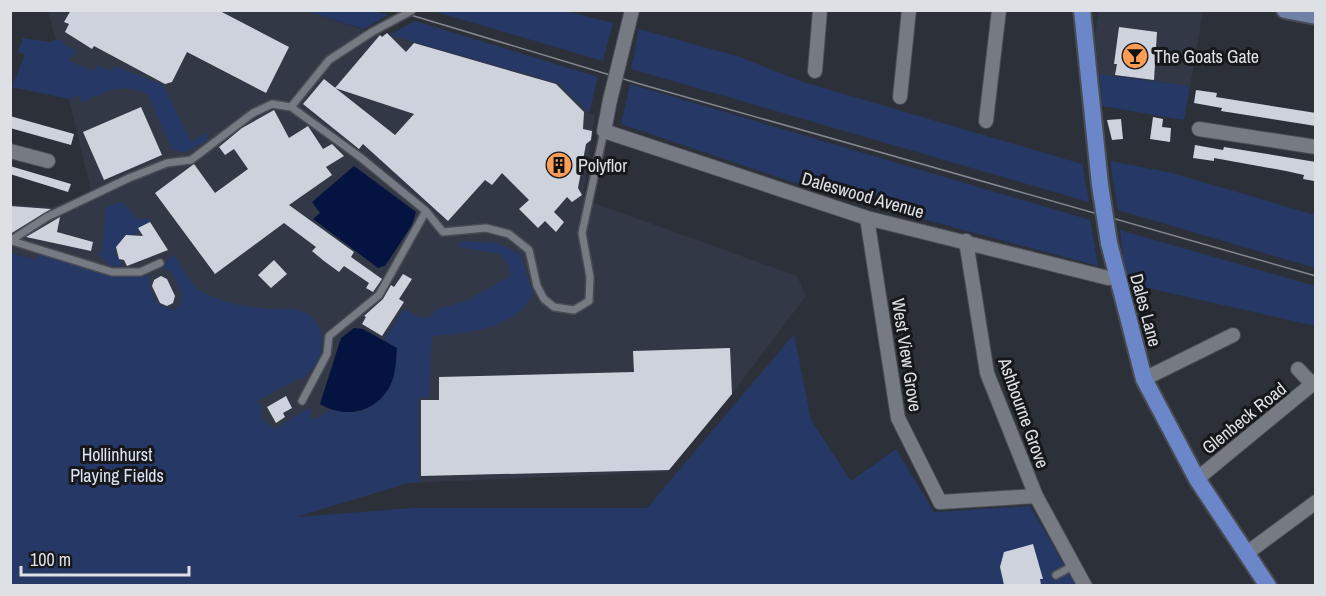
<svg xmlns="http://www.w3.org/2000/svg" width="1326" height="596" font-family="'Archivo Narrow',sans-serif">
	<rect width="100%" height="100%" fill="#2c3038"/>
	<path fill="#323846" d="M48 11H306L382 36 389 35 558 83 589 113 595 115 583 196 594 203 797 276 806 296 732 394 668 472 408 483 292 518 37 260 11 253 10 204 53 207 91 191 69 99 12 87 25 54 18 52 23 38 49 42 56 40Z
		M1099 11H1203L1190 86 1099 74 1095 35Z"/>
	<path fill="#263865" d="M306 11H372L388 15 363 29Z
		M433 11H566L613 23 603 61Z
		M415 21 598 77 589 113 558 83 389 35Z
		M639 29 737 56 800 81 1082 164 1089 202 631 69Z
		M23 38 49 42 60 39 66 46 76 50 69 61 93 71 98 65 111 71 115 66 163 85 191 142 207 132V140L186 152 172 150 148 94C118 83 109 90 82 103L79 96 69 99 12 87 25 54 18 52Z
		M1099 74 1190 86 1184 120 1102 106Z
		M630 84 1090 220 1098 266 822 192 621 124Z
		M1110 161 1172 173 1315 215V268L1118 210Z
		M123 202 138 220 148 218 150 222 131 237 123 236V243L116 247 115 254 121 261V267L109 265 99 255V251H102L106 206Z
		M1120 230 1315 286V326L1126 283Z
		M460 241 497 243 520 254 533 293C517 329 468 333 432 336L429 397 418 398 419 482 408 483 296 517 413 508H647L794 334 811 420 851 481 896 449 934 512 1030 506 1076 585H11L10 253 37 260 39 250 106 272 151 276 149 286 157 304 174 310 181 304 182 294 171 271 163 269 168 258 174 255C181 265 190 285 201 291 222 303 248 308 272 309 280 310 291 307 299 310 322 316 327 344 317 363 313 369 307 375 302 380L299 378 258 401 262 407 261 418 275 429 307 409 311 408 310 418 316 419 330 410 360 412 395 371 397 348 384 340 404 309 421 318 431 317 435 310 468 300 509 277V266L500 254 459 247Z"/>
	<path fill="#051340" d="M354 166 416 212 412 225 385 266 378 268 313 219 320 213 312 202Z
		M354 328 363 329 397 348C396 361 396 374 390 386 376 413 345 419 320 404L341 338Z"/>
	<path fill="#cdd2dd" d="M71 10H218L289 47 266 93 187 52 172 82 165 84 94 46 92 49 65 32 69 24 64 22Z
		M1119 27 1157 32 1154 80 1115 75 1117 64H1114Z
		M387 33 406 52 414 43 556 84 584 112 583 129 592 131 591 140 586 144 578 188 582 195 572 202 567 197 554 212 564 222 556 232 545 221 538 228 519 209 529 200 502 173 492 185 485 180 448 221 363 144 359 149 303 104 324 79 395 135 414 114 335 88 380 35 382 37Z
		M1196 90 1217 93 1216 97 1316 113V126L1221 111 1222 108 1194 103Z
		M141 107 162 155 104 180 83 132Z
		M274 110 289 138 308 126 323 149 332 144 344 156 326 167 332 175 289 205 354 252 351 257 382 279 373 292 366 288 369 283 344 266 339 272 324 261 312 251 316 247 284 223 215 274 155 193 194 164 215 193 248 169 234 149 225 155 219 147 242 128Z
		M10 116 74 134 71 145 10 128Z
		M1153 117 1163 119 1162 127 1171 128 1170 142 1150 139Z
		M1121 119 1123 139 1112 140 1107 120Z
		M1195 145 1223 150 1224 147 1316 162 1314 181 1303 179 1304 175 1286 171 1214 158V161L1193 158Z
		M10 166 71 184 68 192 10 174Z
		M10 206 51 209 10 234Z
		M60 217 57 232 93 242 91 251 26 237Z
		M150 222 168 250 127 266 124 260 119 259 116 247 126 235 143 236 138 228Z
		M274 260 287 274 271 288 258 275Z
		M403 274 412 279 399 299 404 302 382 336 362 324 366 317 364 316 383 299 391 285 394 287Z
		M161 276 167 279 175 296 173 303 167 306 160 303 152 286 154 280Z
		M730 348 732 394 669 470 421 476V400H439V377L634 372 633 351Z
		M286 396 292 408 283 413 285 417 276 423 267 407Z
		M1033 544 1043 579H1040L1041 585H1004L1000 567 1004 552Z"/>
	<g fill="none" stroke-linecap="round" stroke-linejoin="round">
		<g stroke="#494c52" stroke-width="10">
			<path id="service" d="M291 107 329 60 372 32
				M10 241 47 217 129 178 167 163 191 160 253 113 272 104 291 107 360 157 426 211 443 232 486 228 509 234 529 250 537 286 544 299 554 307 574 310 589 301 590 277 582 233 604 131
				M12 241 112 272H140L160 263
				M302 401 327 354 329 336 379 295 426 211
				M1056 575 1073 566"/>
		</g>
		<g stroke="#494c52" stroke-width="16">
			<path id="minor" d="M624 43 632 10
				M815 71 820 10
				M900 97 909 10
				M610 100 604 131 867 218 1108 278 1117 277
				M986 121 999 10
				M1199 129 1316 147
				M10 151 48 161
				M867 218 898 418 940 502 1036 496
				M966 241 987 373 1036 496 1085 586
				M1298 369 1312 384
				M1144 379 1233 335
				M1197 479 1316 381
				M1247 553 1316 502"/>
		</g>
		<g stroke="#494c52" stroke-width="20">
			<path id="secondary" d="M1285 10 1316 16"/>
		</g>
		<g stroke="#494c52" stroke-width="20">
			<path id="primary" d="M1082 10 1100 185
				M1109 243 1144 379 1197 479 1268 586"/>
		</g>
		<use href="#service" stroke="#757a83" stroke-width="7"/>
		<use href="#minor" stroke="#757a83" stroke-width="14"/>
		<use href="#secondary" stroke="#7080a6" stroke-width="16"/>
		<use href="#primary" stroke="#6b87c9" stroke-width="16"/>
		<path stroke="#84878e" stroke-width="1.5" d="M394 10 640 84 1316 276"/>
		<g stroke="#494c52" stroke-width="10" stroke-linecap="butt">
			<path id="service-bridge" d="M372 32 413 10"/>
		</g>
		<g stroke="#494c52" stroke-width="16" stroke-linecap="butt">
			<path id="minor-bridge" d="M610 100 624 43"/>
		</g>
		<g stroke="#494c52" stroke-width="20" stroke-linecap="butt">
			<path id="primary-bridge" d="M1100 185 1109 243"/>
		</g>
		<use href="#service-bridge" stroke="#757a83" stroke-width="7"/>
		<use href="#minor-bridge" stroke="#757a83" stroke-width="14"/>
		<use href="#primary-bridge" stroke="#6b87c9" stroke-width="16"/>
	</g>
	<defs>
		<g id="bar-disc" transform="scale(1.35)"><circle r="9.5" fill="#fd9d55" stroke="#16181c"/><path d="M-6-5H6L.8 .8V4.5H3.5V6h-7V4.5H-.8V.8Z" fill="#111"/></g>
		<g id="building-disc" transform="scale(1.35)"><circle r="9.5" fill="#fd9d55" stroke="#16181c"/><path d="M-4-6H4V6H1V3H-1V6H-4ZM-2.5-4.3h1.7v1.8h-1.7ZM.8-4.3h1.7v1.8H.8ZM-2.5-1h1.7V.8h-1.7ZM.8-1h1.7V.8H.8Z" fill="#111"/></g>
	</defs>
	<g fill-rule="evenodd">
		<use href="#bar-disc" x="1135" y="56"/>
		<use href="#building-disc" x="559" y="165"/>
	</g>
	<g text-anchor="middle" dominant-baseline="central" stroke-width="6" stroke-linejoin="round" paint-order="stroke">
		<g font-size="18" fill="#dde0e5" stroke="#16181c" text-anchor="start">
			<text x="1154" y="56">The Goats Gate</text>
			<text x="578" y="165">Polyflor</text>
		</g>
		<g font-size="18" fill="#dde0e5" stroke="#16181c">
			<text transform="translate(863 195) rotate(16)">Daleswood Avenue</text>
			<text transform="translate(1146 310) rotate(75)">Dales Lane</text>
			<text transform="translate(907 355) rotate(81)">West View Grove</text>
			<text transform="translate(1024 413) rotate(70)">Ashbourne Grove</text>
			<text transform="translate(1244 418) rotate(-39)">Glenbeck Road</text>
		</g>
		<g font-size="18" fill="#dce4f4" stroke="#16181c">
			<text x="117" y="454">Hollinhurst<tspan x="117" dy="21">Playing Fields</tspan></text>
		</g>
	</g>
	<rect width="1326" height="596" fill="none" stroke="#dde0e5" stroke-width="24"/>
	<path d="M21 566v9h168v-9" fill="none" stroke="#dde0e5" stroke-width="3"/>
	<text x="30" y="566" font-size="18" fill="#dde0e5" stroke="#16181c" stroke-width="4.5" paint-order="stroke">100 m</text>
</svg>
